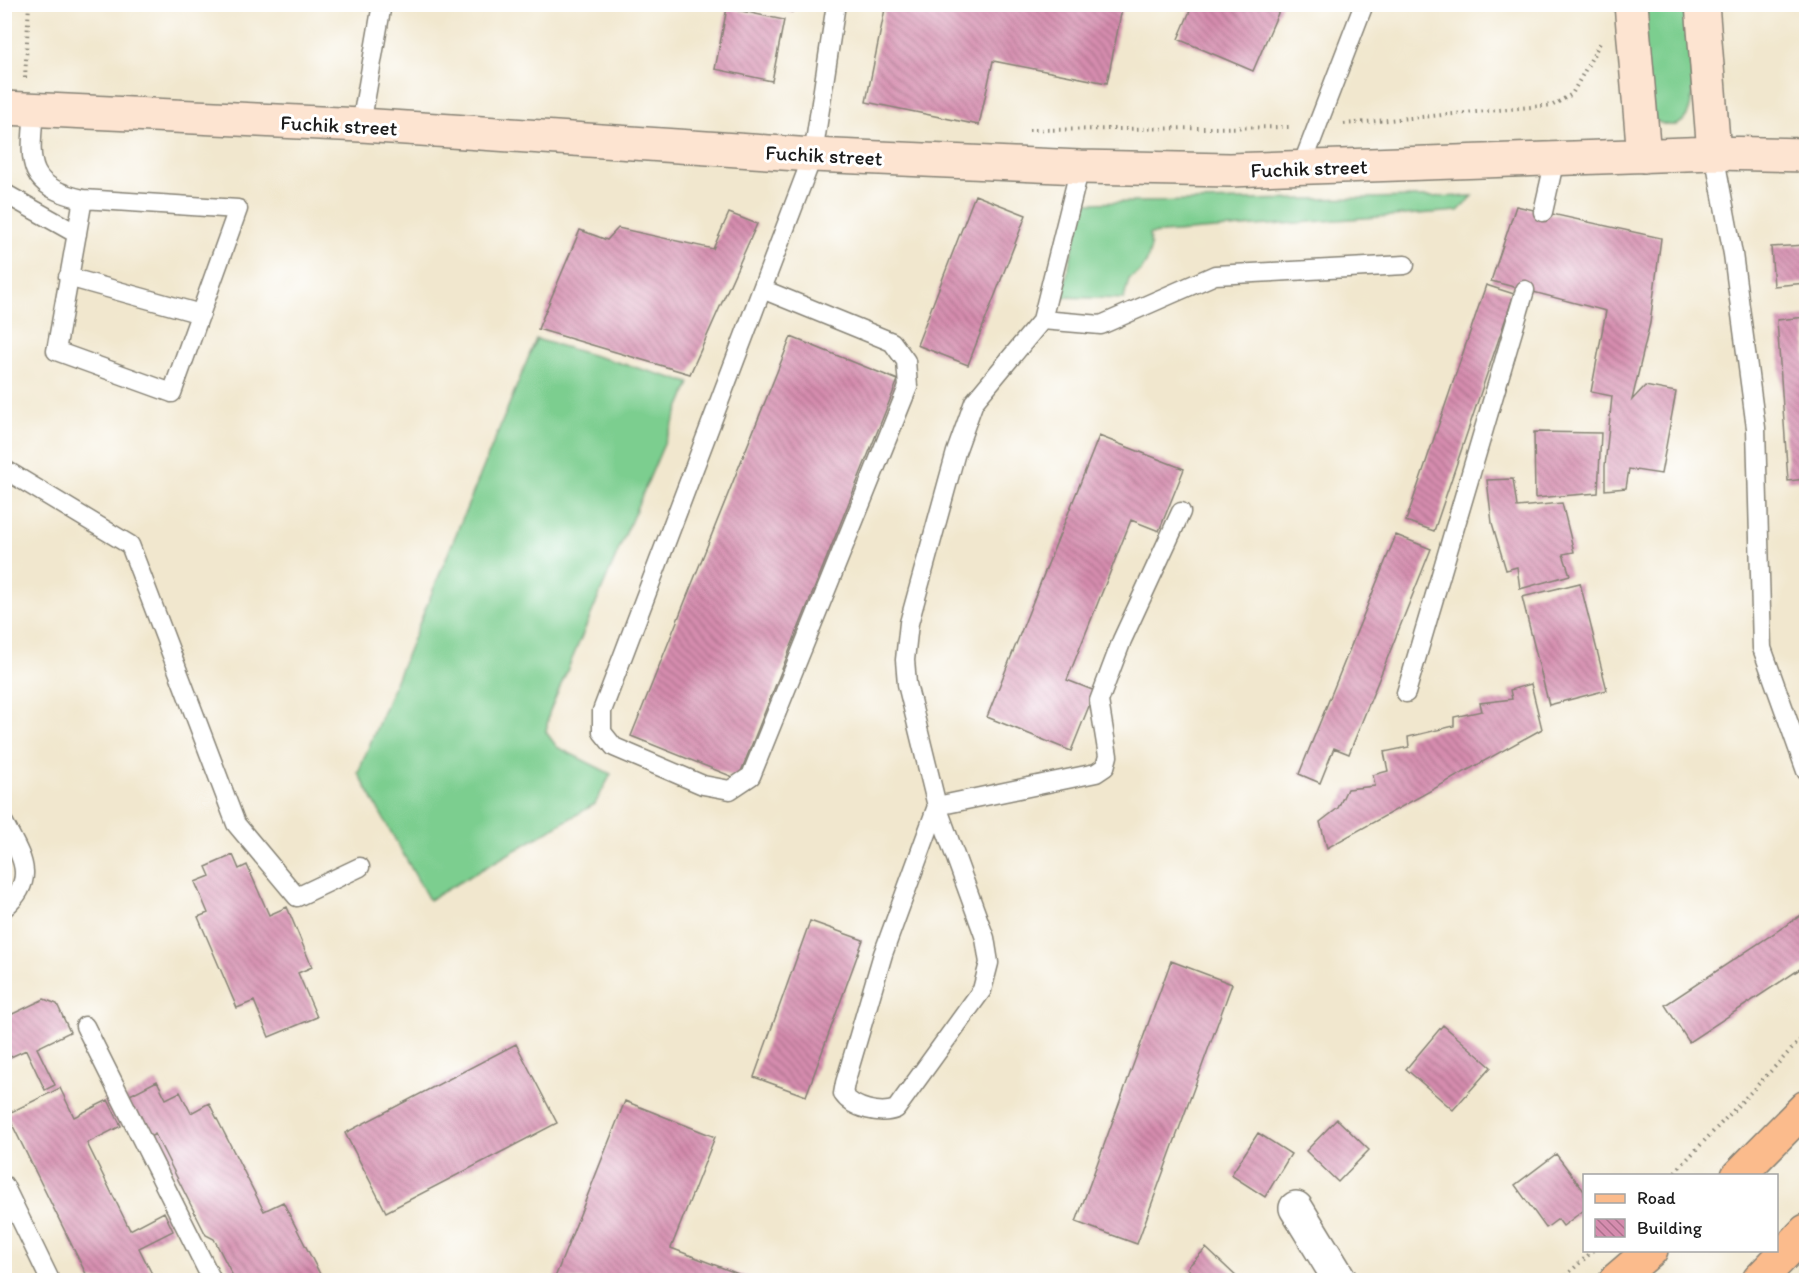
<svg xmlns="http://www.w3.org/2000/svg" width="1811" height="1285" font-family="Itim,sans-serif">
	<defs>
		<pattern id="building-back-hatch" width="6" height="6" patternUnits="userSpaceOnUse" patternTransform="scale(1.5)"><rect width="6" height="6" fill="#d58cae"/><path d="M-1 5l2 2M0 0l6 6M5-1l2 2" fill="none" stroke="#ac728d"/></pattern>
	</defs>
	<rect width="100%" height="100%" fill="#fff"/>
	<filter id="ink" filterUnits="userSpaceOnUse"><feTurbulence type="fractalNoise" baseFrequency=".0167" numOctaves="2"/><feDisplacementMap in="SourceGraphic" scale="12" xChannelSelector="R" yChannelSelector="G"/><feConvolveMatrix kernelMatrix="1 2 1 2 8 2 1 2 1" color-interpolation-filters="sRGB"/></filter>
	<filter id="wash" filterUnits="userSpaceOnUse"><feTurbulence type="fractalNoise" baseFrequency=".008" numOctaves="4" result="noise"/><feDisplacementMap in="SourceGraphic" scale="24" xChannelSelector="R" yChannelSelector="G"/><feGaussianBlur stdDeviation="1.35" result="paint"/><feColorMatrix in="noise" values="0 0 0 0 0 0 0 0 0 0 0 0 0 0 0 0 0 1.4 0 .05"/><feComposite in="paint" operator="in"/></filter>
	<g filter="url(#wash)">
		<rect width="100%" height="100%" fill="#f1e7ce"/>
		<path fill="#7cce8f" stroke="#4c7556" stroke-width="1.5" d="M1638 5H1684C1687 31 1714 152 1654 120Z
			M1473 196 1458 211 1149 234 1151 247 1147 261 1141 271 1129 279 1124 299 1062 297 1083 203Z
			M536 339 690 383 549 713 546 732 557 747 611 774 595 804 429 900 358 773Z"/>
		<g id="blocks">
			<path fill="url(#building-back-hatch)" d="M769 4H796L792 12Z
				M886 4H1123L1107 83 993 61 979 125 866 102Z
				M1193 4H1282L1253 71 1178 39Z
				M727 8 784 20 772 81 715 69Z
				M975 195 1026 215 968 365 917 345Z
				M1516 206 1661 238 1650 323 1632 400 1645 386 1676 392 1661 474 1629 469 1626 488 1605 490V466L1612 396 1591 392 1606 311 1491 281Z
				M729 213 757 224 690 374 538 329 580 230 607 240 618 228 713 249Z
				M1806 245V283L1774 286 1771 247Z
				M1486 285 1514 294 1434 531 1406 521Z
				M1806 317V479L1788 481 1777 320Z
				M791 337 898 380 738 779 631 736Z
				M1534 432 1601 433 1598 493 1535 498Z
				M1099 436 1184 469 1159 531 1131 520 1067 680 1095 691 1071 751 987 717Z
				M1513 479 1517 507 1562 503 1574 552 1563 554 1570 575 1520 589 1517 567 1506 570 1492 523 1487 480Z
				M1396 535 1431 549 1349 754 1334 748 1320 783 1299 774Z
				M1580 583 1607 690 1549 705 1522 597Z
				M1531 684 1542 729 1327 848 1320 822 1338 808 1347 789 1375 786 1373 775 1388 771 1384 752 1409 747 1408 737 1454 726V717L1482 711 1480 703 1512 699 1510 690Z
				M233 855 239 869 247 865 269 915 287 907 312 967 298 973 317 1017 269 1037 254 1001 237 1008 198 917 208 913 195 882 210 876 206 867Z
				M1806 912V965L1689 1042 1665 1005Z
				M810 921 863 940 806 1096 754 1077Z
				M1171 961 1232 984 1137 1244 1076 1222Z
				M44 999 57 1004 70 1032 37 1048 55 1085 45 1090 26 1050 4 1060V1018Z
				M1443 1025 1491 1067 1453 1110 1406 1069Z
				M516 1044 557 1123 386 1212 345 1133Z
				M157 1081 166 1099 180 1092 191 1113 209 1103 264 1211 283 1202 323 1280H235L214 1239 206 1235 155 1134 145 1140 124 1098Z
				M60 1088 74 1117 108 1100 121 1126 87 1143 130 1230 164 1212 173 1231 139 1248 155 1280H89L7 1114Z
				M625 1101 715 1137 671 1248 754 1280H554Z
				M1337 1119 1369 1150 1338 1182 1306 1151Z
				M1258 1133 1291 1154 1265 1197 1231 1175Z
				M1556 1154 1584 1191V1210L1563 1226 1558 1219 1546 1228 1515 1185Z
				M1206 1248 1240 1280H1200L1187 1268Z"/>
		</g>
	</g>
	<g filter="url(#ink)">
		<use href="#blocks" fill-opacity="0" stroke="#868275" stroke-width="1.5"/>
		<g fill="none" stroke-linecap="round" stroke-linejoin="round">
			<g stroke="#868275" stroke-width="21">
				<path id="lane" d="M34 110C30 161 24 186 83 199L238 209 172 393 56 351 83 199
					M361 125 382 4
					M1714 153 1733 254 1756 428 1762 648 1806 771
					M1080 167 1042 320 1101 325 1215 275 1405 265
					M1301 168 1364 4
					M4 193 77 234
					M1543 212 1555 159
					M68 277 201 314
					M762 289 892 342 906 361 908 387 751 776 730 790 703 785 614 747 602 732V711L762 289 813 155 836 4
					M1042 320 974 402 956 452 909 623 905 660 907 684 937 806 1096 773 1105 767 1108 756 1099 701 1122 640 1181 512
					M4 469 130 545 236 824 297 897 360 867
					M1406 693 1525 290
					M937 806 985 938 989 963 982 990 896 1109C881 1115 853 1109 843 1094L845 1083 883 954Z
					M4 823C21 857 39 878 4 908
					M85 1026 212 1280
					M4 1185 50 1280"/>
			</g>
			<g stroke="#868275" stroke-width="36">
				<path id="street" d="M1296 1208 1340 1280"/>
			</g>
			<g stroke="#868275" stroke-width="36">
				<path id="secondary" d="M1631 4 1644 156
					M1702 4 1714 153
					M4 108 361 125 813 155 1080 167 1230 170 1714 153 1806 155"/>
			</g>
			<g stroke="#868275" stroke-width="36">
				<path id="primary" d="M1738 1176 1806 1107
					M1616 1280 1651 1250
					M1759 1280 1806 1231"/>
			</g>
			<path stroke="#868275" stroke-width="4" stroke-dasharray="1.5 4.5" stroke-linecap="butt" d="M25 78 29 4
				M1344 124 1553 105 1572 94 1601 41
				M1029 130 1292 127
				M1671 1176 1806 1034
				M1561 1280 1594 1250"/>
			<use href="#lane" stroke="#fff" stroke-width="18"/>
			<use href="#street" stroke="#fff" stroke-width="33"/>
			<use href="#secondary" stroke="#fde4d1" stroke-width="33"/>
			<use href="#primary" stroke="#fbbb8c" stroke-width="33"/>
		</g>
	</g>
	<g text-anchor="middle" dominant-baseline="central" stroke-width="6" stroke-linejoin="round" paint-order="stroke">
		<g font-size="21" fill="#1c1c1c" stroke="#fff">
			<text transform="translate(339 125) rotate(3)">Fuchik street</text>
			<text transform="translate(824 155) rotate(3)">Fuchik street</text>
			<text transform="translate(1309 168) rotate(-2)">Fuchik street</text>
		</g>
	</g>
	<rect width="1811" height="1285" fill="none" stroke="#fff" stroke-width="24"/>
	<rect x="1583" y="1174" width="195" height="78" fill="#ffffff" stroke="#a4a4a4" stroke-width="1.5"/>
	<rect x="1595" y="1194" width="30" height="9" fill="#fbbb8c" stroke="#a4a4a4" stroke-width="1.5"/>
	<text x="1637" y="1204" font-size="18" fill="#1c1c1c">Road</text>
	<rect x="1595" y="1219" width="30" height="18" fill="url(#building-back-hatch)" stroke="#a4a4a4" stroke-width="1.5"/>
	<text x="1637" y="1234" font-size="18" fill="#1c1c1c">Building</text>
</svg>
